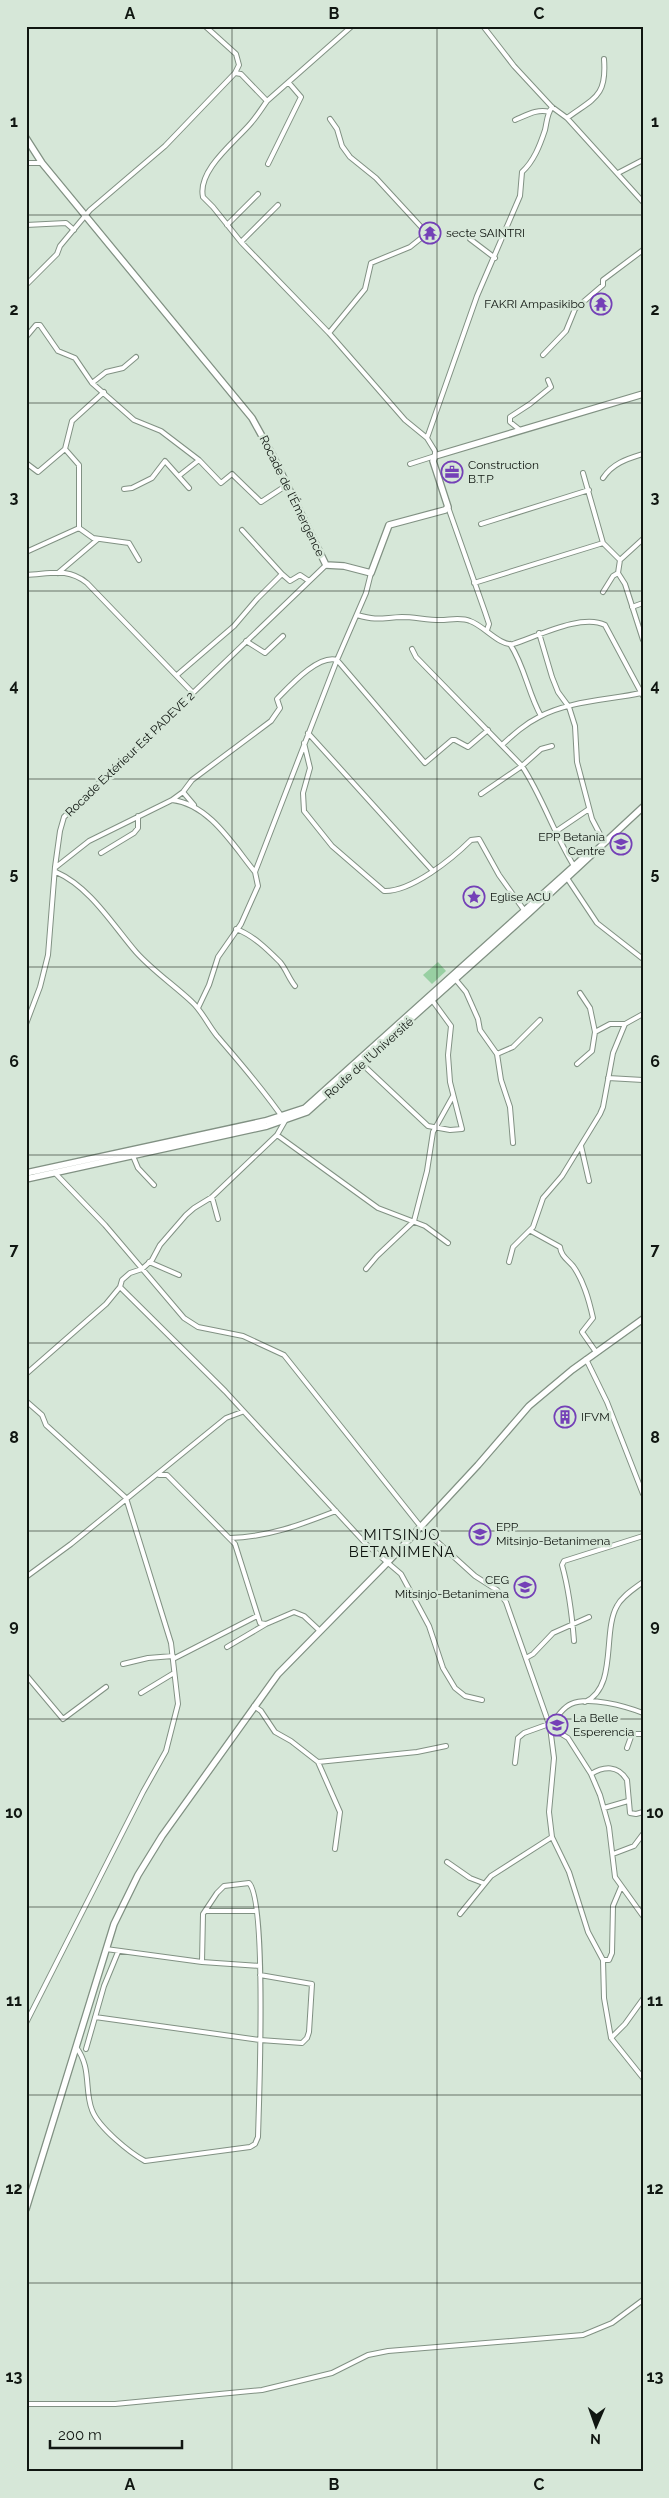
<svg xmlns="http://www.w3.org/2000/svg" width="669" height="2498" font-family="Raleway,sans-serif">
	<rect width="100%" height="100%" fill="#d6e7d8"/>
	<path fill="#98cfa2" d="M438 962 446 971 432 984 423 975Z"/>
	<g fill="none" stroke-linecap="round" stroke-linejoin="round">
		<g stroke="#819183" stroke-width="6">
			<path id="street" d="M205 26 236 54 239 65 235 73
				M483 26 514 66 552 107 567 118 643 202
				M267 101C262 108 257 116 251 123 236 141 197 170 203 197L213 207 241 242 329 333 405 420 427 438
				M567 118C594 98 607 97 604 59
				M515 120C525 116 538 108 549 112
				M26 163H42
				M268 164 301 97 289 83
				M618 173 643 160
				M26 225 66 223 74 230
				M227 225 258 194
				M470 239 495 258
				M241 242 278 205
				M26 285 57 254 60 246 90 210 165 146 235 73 241 74 267 101 352 26
				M329 333 365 289 371 263 410 247 425 235 423 229 376 178 350 157 342 146 337 129 330 119
				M26 337 36 325H40L58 351 75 358 92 383 134 420 161 431 199 460 221 483 232 474 261 502 287 485
				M543 355 566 331 575 309 603 285V280L643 250
				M92 383 106 372 123 368 136 357
				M520 430 510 422V417L530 404 551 387 548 380
				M65 449 79 465V528
				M26 463 38 472 65 449 72 421 104 392
				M410 464 435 456V451L427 438 477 296 520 196 522 172C534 161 540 145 545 130 547 121 547 114 552 107
				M583 473 603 543
				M180 475 199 460
				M603 478C613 463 627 459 643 454
				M124 489 132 488 152 478 165 461 189 488
				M448 507 485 612 489 624 487 630
				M481 524 589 490
				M242 530 282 574
				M26 552 79 528 93 538 129 543 139 560
				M58 573 98 539
				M618 573 625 584 643 640
				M26 575C50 574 67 567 87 583L193 693
				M474 583 603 543 620 560
				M603 592 613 576 618 573 620 560 643 539
				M632 607 643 603
				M357 615C378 621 381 618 402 617 414 617 427 620 440 620 450 620 461 617 470 621 483 625 501 647 513 644 536 637 582 613 605 625L643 696
				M539 633 552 677 558 692 569 707 575 726 577 762 592 819 603 840
				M246 641 265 653 283 636
				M510 644C525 667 528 693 541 716
				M412 649 416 657 522 766C543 798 554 834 574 866
				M177 675 234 626 257 599 282 574 290 581 300 575 309 581
				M308 733 432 870
				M304 743 310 768 303 793 304 811 332 846 384 891C411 892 452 859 471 840L479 839 499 875 524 910
				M502 745C514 734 525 724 539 717 568 701 609 700 641 693
				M183 792 194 805
				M481 794 522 766 541 749 552 746
				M172 800 183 792 192 780 271 721 280 708 277 699C289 687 318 654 337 660L425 763 452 740H455L468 747 488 730
				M555 832 589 809
				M101 853 134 833 138 828V816
				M56 867 89 841 172 800C209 804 233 845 255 872L337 660 366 593 371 573
				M567 878 597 923 643 959
				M236 929C253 935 268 950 280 962 286 969 289 979 295 986
				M456 980 466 992 478 1019 480 1030 497 1054 501 1080 510 1107 513 1143
				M580 993 590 1008 595 1032
				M198 1008 209 985 218 957 241 924 258 886 255 872
				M26 1024 40 987 48 955 55 867 60 831 64 817 326 565
				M497 1054 513 1047 540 1020
				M362 1064 428 1126 450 1130 462 1129 450 1082 448 1055 451 1026 432 1000
				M577 1064 592 1051 595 1032 610 1024H625
				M608 1078 643 1080
				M277 1135 378 1208 425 1226 448 1243
				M581 1146 589 1181
				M133 1156 138 1168 154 1185
				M55 1173 105 1225 184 1318 198 1327 243 1336 284 1355 421 1527 475 1576 497 1590 506 1602 550 1727 554 1758 549 1812 552 1837 569 1872 588 1932 603 1960 604 1998 611 2038
				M212 1197 218 1219
				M531 1231 560 1247C561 1256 567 1259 573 1266 584 1281 589 1300 593 1318L582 1332 596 1352
				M149 1262 179 1275
				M509 1262 513 1247 533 1227 543 1198 562 1176 600 1114 603 1107 613 1053 625 1024 643 1014
				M366 1269 377 1256 414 1221 427 1171 433 1132 453 1096
				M120 1287 225 1391 367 1545 401 1574 429 1626 443 1668 455 1688 465 1696 482 1700
				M586 1359 607 1402 643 1494
				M26 1374 106 1304 120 1287 122 1280 130 1273 142 1269 152 1260 160 1245 186 1215 194 1208 212 1197 277 1135 285 1121C264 1090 241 1064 217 1036 208 1025 202 1011 192 1002 174 985 153 971 136 952 112 924 90 887 56 872
				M26 1401 42 1415 46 1425 126 1498 171 1643 178 1704 166 1751 143 1792 26 2023
				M159 1475H167L235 1544 260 1623 266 1624 294 1612 304 1616 320 1631
				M230 1538C268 1537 300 1525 336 1511
				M26 1577 71 1544 226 1418 242 1412
				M574 1641C572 1615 569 1590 562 1565L564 1561 643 1536
				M227 1647 266 1624
				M526 1658 533 1654 553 1633 589 1617
				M173 1659 257 1616
				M123 1664 148 1658 173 1656
				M26 1675 63 1719 106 1687
				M141 1693 174 1673
				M585 1702C618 1687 602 1632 617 1606 622 1596 634 1589 643 1582
				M254 1706 261 1711 275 1732 291 1741 318 1762 340 1812 335 1849
				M550 1727 568 1738 591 1774 600 1795 609 1827 615 1877 643 1916
				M550 1727C555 1719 562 1708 571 1704 589 1696 625 1706 643 1713
				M627 1748 632 1734H643
				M318 1762 417 1752 446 1746
				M515 1763 518 1738 524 1733 549 1724
				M591 1774C604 1766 618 1765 627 1780L630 1813 636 1814 643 1812
				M604 1808 628 1801
				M613 1854 634 1846 643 1834
				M447 1862 470 1878 483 1883
				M205 1911H256
				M460 1914 491 1876 552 1837
				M106 1949 202 1962 260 1966
				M603 1960H609L612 1953 613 1906 621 1887
				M643 1999 625 2024 611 2038 643 2078
				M95 2017 260 2040 302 2043 307 2038 309 2032 312 1984 260 1975
				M76 2047C92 2068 84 2090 92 2110 98 2127 130 2153 145 2161L250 2147 255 2144 258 2137C259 2101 267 1901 249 1883L224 1886 217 1893 203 1914 202 1962
				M86 2049 104 1986 118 1952
				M26 2404H115L262 2390 332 2373 368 2355 388 2351 583 2335 612 2323 643 2300"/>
		</g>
		<g stroke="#819183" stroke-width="8">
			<path id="secondary" d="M26 138 42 163 252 418 273 456 326 565 344 566 371 573 389 525 445 510 448 507 433 461 435 456 643 394
				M26 1173 265 1121 305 1108 583 858
				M26 1179 267 1126 307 1112 529 913 643 807
				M26 2209 114 1924 138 1875 162 1836 278 1674 387 1563 478 1465 529 1406 572 1370 643 1319"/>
		</g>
		<use href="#street" stroke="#fff" stroke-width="4"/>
		<use href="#secondary" stroke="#fff" stroke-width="5.5"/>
	</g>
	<path fill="none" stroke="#101611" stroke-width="1" stroke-opacity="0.55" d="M232 26V2472M437 26V2472M26 215H643M26 403H643M26 591H643M26 779H643M26 967H643M26 1155H643M26 1343H643M26 1531H643M26 1719H643M26 1907H643M26 2095H643M26 2283H643"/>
	<defs>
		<g id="temple-ring" transform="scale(1.125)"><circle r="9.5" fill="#d6e7d8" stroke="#7440b7" stroke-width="1.5"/><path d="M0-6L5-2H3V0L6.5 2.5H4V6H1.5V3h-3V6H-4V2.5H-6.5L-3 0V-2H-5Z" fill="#7440b7"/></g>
		<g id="office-ring" transform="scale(1.125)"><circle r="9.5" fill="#d6e7d8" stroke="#7440b7" stroke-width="1.5"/><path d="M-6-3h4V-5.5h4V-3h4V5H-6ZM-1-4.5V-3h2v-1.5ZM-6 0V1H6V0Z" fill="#7440b7"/></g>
		<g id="school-ring" transform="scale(1.125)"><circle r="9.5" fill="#d6e7d8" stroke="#7440b7" stroke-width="1.5"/><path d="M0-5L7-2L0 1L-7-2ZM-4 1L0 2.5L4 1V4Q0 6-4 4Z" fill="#7440b7"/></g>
		<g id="sight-ring" transform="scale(1.125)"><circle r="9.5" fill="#d6e7d8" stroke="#7440b7" stroke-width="1.5"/><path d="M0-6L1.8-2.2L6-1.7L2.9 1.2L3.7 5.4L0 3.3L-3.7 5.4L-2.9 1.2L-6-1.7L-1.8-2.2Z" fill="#7440b7"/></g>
		<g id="building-ring" transform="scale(1.125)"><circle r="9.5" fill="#d6e7d8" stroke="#7440b7" stroke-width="1.5"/><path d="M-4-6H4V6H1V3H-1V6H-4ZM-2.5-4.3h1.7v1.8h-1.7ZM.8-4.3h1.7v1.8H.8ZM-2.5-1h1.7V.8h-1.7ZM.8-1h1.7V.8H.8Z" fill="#7440b7"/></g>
	</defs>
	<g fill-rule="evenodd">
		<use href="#temple-ring" x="430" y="233"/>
		<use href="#temple-ring" x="601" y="304"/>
		<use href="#office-ring" x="452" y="472"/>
		<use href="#school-ring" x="621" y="844"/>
		<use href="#sight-ring" x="474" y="897"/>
		<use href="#building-ring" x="565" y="1417"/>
		<use href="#school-ring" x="480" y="1534"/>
		<use href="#school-ring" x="525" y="1587"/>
		<use href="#school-ring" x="557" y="1725"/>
	</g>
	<g text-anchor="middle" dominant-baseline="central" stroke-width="5" stroke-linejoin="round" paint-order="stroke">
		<g font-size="12" fill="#101611" stroke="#d6e7d8" text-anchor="start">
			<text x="446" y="233">secte SAINTRI</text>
			<text x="585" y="304" text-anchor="end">FAKRI Ampasikibo</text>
			<text x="468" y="465">Construction<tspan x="468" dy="14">B.T.P</tspan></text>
			<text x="605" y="837" text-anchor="end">EPP Betania<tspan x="605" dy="14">Centre</tspan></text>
			<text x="490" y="897">Eglise ACU</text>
			<text x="581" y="1417">IFVM</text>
			<text x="496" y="1527">EPP<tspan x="496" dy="14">Mitsinjo-Betanimena</tspan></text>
			<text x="509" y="1580" text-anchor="end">CEG<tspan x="509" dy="14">Mitsinjo-Betanimena</tspan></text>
			<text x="573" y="1718">La Belle<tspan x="573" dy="14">Esperencia</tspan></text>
		</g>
		<g font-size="12" fill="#101611" stroke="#d6e7d8">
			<text transform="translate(292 496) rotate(64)">Rocade de l'Émergence</text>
			<text transform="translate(130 754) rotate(-44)">Rocade Extérieur Est PADEVE 2</text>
			<text transform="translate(369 1058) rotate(-42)">Route de l'Université</text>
		</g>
		<g font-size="15" letter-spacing="1" fill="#101611" stroke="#d6e7d8">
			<text x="402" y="1535">MITSINJO<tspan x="402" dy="17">BETANIMENA</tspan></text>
		</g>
	</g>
	<rect width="669" height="2498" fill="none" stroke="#d6e7d8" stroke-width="55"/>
	<g transform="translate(596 2426) rotate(182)" stroke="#d6e7d8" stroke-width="4" paint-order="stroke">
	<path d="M0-4L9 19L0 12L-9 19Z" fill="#101611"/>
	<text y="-8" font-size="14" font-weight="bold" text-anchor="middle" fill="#101611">N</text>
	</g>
	<path d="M50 2440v8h132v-8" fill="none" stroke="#101611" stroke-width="2.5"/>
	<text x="58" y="2440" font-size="15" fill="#101611" stroke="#d6e7d8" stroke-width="4" paint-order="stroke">200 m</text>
	<rect x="28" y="28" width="614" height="2442" fill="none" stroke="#101611" stroke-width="2"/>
	<g font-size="16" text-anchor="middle" font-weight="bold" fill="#101611">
		<text x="130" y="19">A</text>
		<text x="334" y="19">B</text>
		<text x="539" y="19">C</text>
		<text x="14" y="127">1</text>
		<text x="655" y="127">1</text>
		<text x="14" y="315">2</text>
		<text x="655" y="315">2</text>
		<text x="14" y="503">3</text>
		<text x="655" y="503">3</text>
		<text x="14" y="691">4</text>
		<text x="655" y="691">4</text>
		<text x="14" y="879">5</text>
		<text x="655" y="879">5</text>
		<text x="14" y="1067">6</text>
		<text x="655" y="1067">6</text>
		<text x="14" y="1255">7</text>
		<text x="655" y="1255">7</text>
		<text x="14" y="1443">8</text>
		<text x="655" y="1443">8</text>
		<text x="14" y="1631">9</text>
		<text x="655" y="1631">9</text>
		<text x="14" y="1818">10</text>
		<text x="655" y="1818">10</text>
		<text x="14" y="2006">11</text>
		<text x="655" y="2006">11</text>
		<text x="14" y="2194">12</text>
		<text x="655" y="2194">12</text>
		<text x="14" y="2382">13</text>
		<text x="655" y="2382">13</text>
		<text x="130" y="2490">A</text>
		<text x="334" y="2490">B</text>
		<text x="539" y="2490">C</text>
	</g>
</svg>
